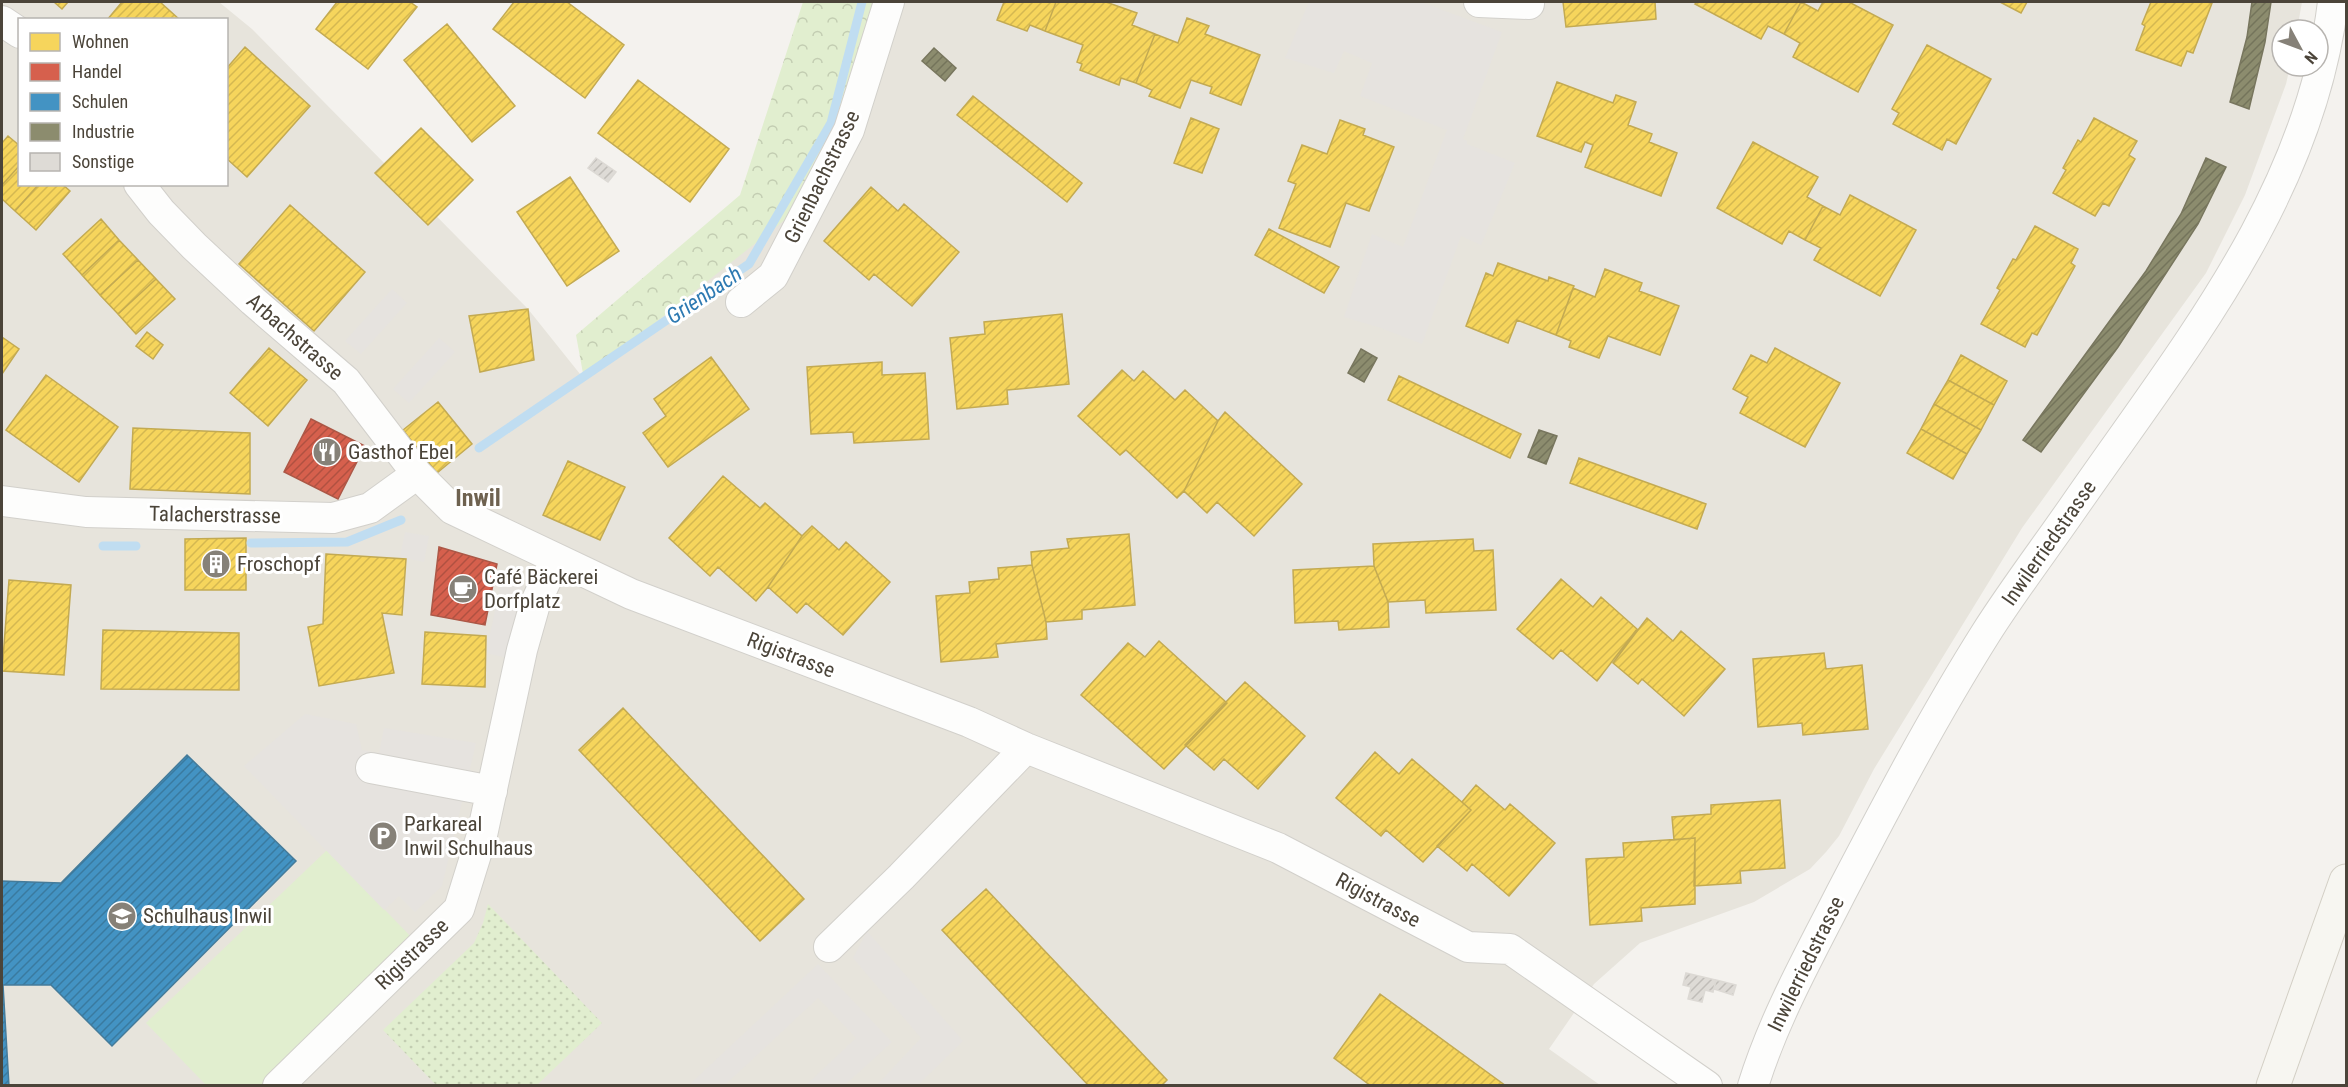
<svg xmlns="http://www.w3.org/2000/svg" width="2348" height="1087" font-family="'Roboto Condensed',sans-serif">
	<defs>
		<pattern id="forest-crowns" width="20" height="18" patternUnits="userSpaceOnUse" patternTransform="scale(1.5)"><rect width="20" height="18" fill="#e1eecf"/><path d="M2 6a3 3 0 1 1 6 0M12 15a3 3 0 1 1 6 0" fill="none" stroke="#c3cdb2"/></pattern>
		<pattern id="park-dots" width="8" height="8" patternUnits="userSpaceOnUse" patternTransform="scale(1.5)"><rect width="8" height="8" fill="#e1eecf"/><path d="M2 2h.1M6 6h.1" fill="none" stroke="#c3cdb2" stroke-width="1.8" stroke-linecap="round"/></pattern>
		<pattern id="homes-hatch" width="6" height="6" patternUnits="userSpaceOnUse" patternTransform="scale(1.5)"><rect width="6" height="6" fill="#f6d55c"/><path d="M-1 1l2-2M0 6l6-6M5 7l2-2" fill="none" stroke="#d4b851"/></pattern>
		<pattern id="shops-hatch" width="6" height="6" patternUnits="userSpaceOnUse" patternTransform="scale(1.5)"><rect width="6" height="6" fill="#d6604d"/><path d="M-1 1l2-2M0 6l6-6M5 7l2-2" fill="none" stroke="#b05141"/></pattern>
		<pattern id="schools-hatch" width="6" height="6" patternUnits="userSpaceOnUse" patternTransform="scale(1.5)"><rect width="6" height="6" fill="#4393c3"/><path d="M-1 1l2-2M0 6l6-6M5 7l2-2" fill="none" stroke="#3a7a9f"/></pattern>
		<pattern id="industry-hatch" width="6" height="6" patternUnits="userSpaceOnUse" patternTransform="scale(1.5)"><rect width="6" height="6" fill="#8c8c6e"/><path d="M-1 1l2-2M0 6l6-6M5 7l2-2" fill="none" stroke="#74745b"/></pattern>
		<pattern id="building-hatch" width="6" height="6" patternUnits="userSpaceOnUse" patternTransform="scale(1.5)"><rect width="6" height="6" fill="#dedbd6"/><path d="M-1 1l2-2M0 6l6-6M5 7l2-2" fill="none" stroke="#c0bdb8"/></pattern>
	</defs>
	<rect width="100%" height="100%" fill="#f4f2ee"/>
	<path fill="#e7e4dc" fill-rule="evenodd" d="M2 2H219L252 29 528 309 584 379 842 107 873 2H2302L2297 30H2282V66H2290L2286 84 2245 195 2206 273 2022 528 1874 769 1839 836 1826 852 1810 869 1754 902 1640 943 1594 984 1549 1049 1600 1085 2 1086ZM20 20H226V184H20Z"/>
	<path fill="url(#forest-crowns)" d="M803 2H873L842 107 791 215 584 379 576 335 740 195Z"/>
	<path fill="url(#park-dots)" d="M488 904 602 1023 537 1085H436L383 1030 474 943 483 923Z"/>
	<path fill="#e1eecf" d="M327 850 416 942 266 1085H206L146 1023Z"/>
	<path fill="#e6e3df" d="M1309 2H1421L1502 32 1463 139 1467 141V144L1515 163 1481 245 1461 236 1422 344 1381 328 1344 317 1372 234 1403 247 1447 130 1360 96 1372 63 1344 51 1334 73 1285 58Z
		M392 289 407 303 361 354 345 341Z
		M439 338 455 352 409 403 393 389Z
		M405 532 429 536 424 562 400 557Z
		M502 578 524 583 508 658 486 653Z
		M305 714 356 724 362 750 379 753 384 728 476 743 442 886 415 912 399 896 384 910 244 766Z
		M867 931 963 1041 918 1085H877L921 1038 853 958Z
		M818 964 892 1042 845 1085H806L856 1038 818 998 725 1085H689Z"/>
	<path fill="url(#homes-hatch)" stroke="#c3aa52" stroke-width="1.5" d="M54 2H68L62 9Z
		M122 2H160L180 20H107Z
		M337 2H410L417 7 368 69 316 29Z
		M514 2H567L624 45 585 98 493 29Z
		M1004 2H1056L1045 31 1030 25 1027 31 997 20Z
		M1056 2H1106L1137 13 1132 25 1155 34 1136 83 1121 78 1119 85 1080 70 1082 64 1077 62 1083 45 1045 31Z
		M1563 2H1655L1656 19 1566 27Z
		M1697 2H1801L1784 34 1768 26 1761 39 1695 4Z
		M1801 2 1818 11 1823 2H1849L1893 25 1858 92 1793 57 1800 43 1784 34Z
		M2000 2H2027L2021 13Z
		M2151 2H2206L2212 3 2193 53 2187 51 2181 66 2136 50 2145 26 2142 24Z
		M1187 18 1209 26 1205 34 1260 55 1241 105 1210 93 1212 87 1191 80 1180 108 1149 96 1152 90 1136 83 1155 34 1178 43Z
		M447 24 515 106 472 142 404 60Z
		M1927 45 1991 79 1956 144 1947 139 1942 150 1893 124 1899 113 1892 109Z
		M245 47 310 106 247 177 226 158V69Z
		M638 80 729 149 690 202 598 133Z
		M1557 82 1613 103 1616 95 1636 102 1628 125 1652 134 1649 142 1677 153 1661 196 1585 167 1593 145 1585 142 1581 152 1537 136Z
		M973 96 1082 183 1067 202 957 115Z
		M1191 118 1219 129 1202 173 1174 163Z
		M2094 118 2137 141 2129 155 2135 159 2109 206 2103 203 2095 216 2053 193 2066 170 2063 168 2078 140 2081 142Z
		M1340 120 1365 129 1363 135 1394 147 1369 211 1346 203 1330 247 1279 228 1296 184 1288 181 1302 145 1327 154Z
		M421 128 473 180 428 225 375 173Z
		M8 136 20 146V165L2 185V143Z
		M1753 142 1818 177 1807 197 1823 206 1805 240 1789 231 1782 244 1717 208Z
		M20 165V184H39L15 211 2 199V185Z
		M570 177 619 251 567 286 517 212Z
		M39 184H62L70 191 36 230 15 211Z
		M871 187 898 211 904 204 959 252 912 306 874 274 869 280 824 241Z
		M1850 195 1916 230 1880 296 1814 260 1821 248 1805 240 1823 206 1840 215Z
		M290 205 365 272 314 331 239 264Z
		M101 219 119 240 82 275 63 254Z
		M2035 226 2078 249 2071 263 2075 266 2037 335 2032 333 2025 347 1981 324 2000 290 1997 288 2013 259 2016 260Z
		M1269 229 1339 267 1324 293 1255 255Z
		M119 240 138 260 100 295 82 275Z
		M138 260 156 279 118 314 100 295Z
		M1498 263 1548 281 1549 277 1574 286 1556 335 1517 320 1508 343 1466 326 1486 273 1493 276Z
		M1605 269 1642 283 1639 291 1679 306 1660 355 1608 336 1599 358 1569 347 1571 341 1556 335 1573 288 1595 297Z
		M156 279 175 299 136 334 118 314Z
		M528 309 534 360 480 372 469 316Z
		M1062 314 1069 384 1007 390 1008 404 957 409 950 338 985 334 984 322Z
		M147 332 163 345 153 359 136 346Z
		M2 337 19 349 2 374Z
		M269 348 307 380 268 426 230 393Z
		M1775 348 1840 383 1805 447 1740 413 1748 397 1733 389 1751 355 1767 363Z
		M1961 355 2007 381 1994 405 1948 380Z
		M711 357 749 409 668 467 643 433 666 416 654 399Z
		M882 362V375L925 373 929 439 854 443 853 432 811 434 807 367Z
		M1122 370 1134 381 1143 371 1175 400 1185 390 1218 421 1184 491 1177 498 1126 450 1120 455 1078 416Z
		M46 375 118 427 79 482 6 430Z
		M1399 376 1521 434 1510 458 1388 400Z
		M1948 380 1994 405 1981 430 1934 404Z
		M438 402 472 444 437 473 403 430Z
		M1934 404 1981 430 1967 454 1921 429Z
		M1225 412 1302 484 1254 536 1217 502 1207 513 1184 491 1218 421Z
		M133 428 250 433V494L130 489Z
		M1921 429 1967 454 1953 479 1907 453Z
		M1579 458 1706 504 1697 529 1570 483Z
		M568 461 625 487 600 540 543 515Z
		M723 476 760 508 765 503 802 536 768 587 756 601 718 567 710 576 669 538Z
		M812 526 839 550 846 542 890 582 843 635 806 603 797 613 768 587 802 536Z
		M1129 534 1135 605 1082 610V619L1046 622 1032 565 1031 552 1069 548 1067 539Z
		M246 538V590H185V539Z
		M1473 539 1474 551 1493 550 1496 610 1426 613 1425 600 1388 602 1374 566 1373 544Z
		M326 554 406 559 402 615 382 613 394 673 319 686 308 627 323 624Z
		M1032 565 1046 622 1047 639 996 644 998 657 941 662 936 596 970 593 969 582 999 579 998 568Z
		M1374 566 1388 602 1389 627 1339 630 1338 621 1295 623 1293 570Z
		M1561 579 1593 607 1601 597 1637 629 1597 681 1561 650 1553 659 1517 629Z
		M9 580 71 585 64 675 2 671Z
		M1647 618 1673 641 1681 631 1725 669 1684 716 1642 679 1638 684 1613 663Z
		M103 630 239 633V690L101 689Z
		M425 632 486 636 485 687 422 684Z
		M1159 641 1227 703 1164 769 1081 695 1128 643 1145 657Z
		M1824 653 1826 669 1862 665 1868 729 1803 735 1802 723 1758 727 1753 659Z
		M1245 682 1305 736 1258 789 1224 759 1214 770 1185 745Z
		M623 708 804 899 760 941 579 750Z
		M1375 752 1399 774 1412 759 1471 810 1423 862 1386 830 1381 836 1336 798Z
		M1476 785 1505 810 1510 804 1555 843 1509 896 1472 864 1467 871 1437 846 1471 810 1462 802Z
		M1780 800 1785 868 1740 871 1741 883 1694 886 1695 838 1674 840 1672 817 1711 814V805Z
		M1695 838V904L1641 908 1642 921 1590 925 1586 859 1624 857 1623 843Z
		M986 889 1167 1080 1161 1086H1089L942 930Z
		M1380 994 1506 1086H1371L1334 1058Z"/>
	<path fill="url(#shops-hatch)" stroke="#ac5847" stroke-width="1.5" d="M311 419 365 446 338 499 284 472Z
		M439 547 497 564 485 625 431 615Z"/>
	<path fill="url(#schools-hatch)" stroke="#457b9a" stroke-width="1.5" d="M187 755 296 861 112 1046 51 985H3L9 1086H2V881L61 883Z"/>
	<path fill="url(#industry-hatch)" stroke="#78765e" stroke-width="1.5" d="M2252 2H2271L2265 42 2249 109 2230 102 2247 37Z
		M934 48 956 68 945 81 922 61Z
		M2206 158 2226 167 2198 224 2118 347 2041 452 2023 440 2146 271 2181 214Z
		M1361 349 1377 358 1364 382 1348 373Z
		M1539 430 1557 436 1546 464 1528 457Z"/>
	<g fill="none" stroke-linecap="round" stroke-linejoin="round">
		<path stroke="#c0ddf1" stroke-width="9" d="M479 448 749 264 831 123 862 2
			M251 543 347 542 401 520
			M103 546H136"/>
	</g>
	<path fill="url(#building-hatch)" stroke="#dcd9d4" stroke-width="1.5" d="M596 158 616 172 608 182 588 168Z
		M1686 973 1716 980 1713 992 1705 990 1702 1002 1688 999 1691 987 1683 985Z
		M1716 980 1736 985 1733 995 1714 989Z"/>
	<g fill="none" stroke-linecap="round" stroke-linejoin="round">
		<g stroke="#d2d0cb" stroke-width="32">
			<path id="minor" d="M1479 2 1529 4V2
				M2 21 20 33
				M139 184 161 212 194 246 253 301 346 381 417 474 452 509 631 594 969 722 1026 748 1278 848 1468 947 1510 949 1707 1086
				M741 302 773 276 849 130 889 2
				M2 501 86 512 333 518 370 508 417 474
				M371 768 492 791
				M829 947 901 877 1026 748
				M278 1086 459 909 482 835 522 650 535 604 556 559
				M1753 1086C1774 1018 1809 956 1841 893 1887 805 1933 717 1986 633 2014 589 2046 547 2075 505 2183 349 2310 196 2333 2"/>
		</g>
		<g stroke="#d3cfc5" stroke-width="35">
			<path id="secondary" d="M2273 1086 2346 881"/>
		</g>
		<use href="#minor" stroke="#fdfdfc" stroke-width="30"/>
		<use href="#secondary" stroke="#f7f6f1" stroke-width="33"/>
	</g>
	<defs>
		<g id="restaurant-disc" transform="scale(1.5)"><circle r="9.5" fill="#868178" stroke="#fff"/><path d="M-5-6h1v4h1v-4h1v4h1v-4h1v5L-1.5 .5V6h-2V.5L-5-1ZM5-6V6H3V1.5H1.5Q1.5-4 5-6Z" fill="#fff"/></g>
		<g id="building-disc" transform="scale(1.5)"><circle r="9.5" fill="#868178" stroke="#fff"/><path d="M-4-6H4V6H1V3H-1V6H-4ZM-2.5-4.3h1.7v1.8h-1.7ZM.8-4.3h1.7v1.8H.8ZM-2.5-1h1.7V.8h-1.7ZM.8-1h1.7V.8H.8Z" fill="#fff"/></g>
		<g id="cafe-disc" transform="scale(1.5)"><circle r="9.5" fill="#868178" stroke="#fff"/><path d="M-5.5-4.5H6V0H3Q3 3.5 0 3.5H-2.5Q-5.5 3.5-5.5 0ZM3-3.2v2h1.7v-2ZM-6 4.5H4V6H-6Z" fill="#fff"/></g>
		<g id="parking-disc" transform="scale(1.5)"><circle r="9.5" fill="#868178" stroke="#fff"/><path d="M-3.5-5.5H1a3.5 3.5 0 0 1 0 7H-1V5.5H-3.5ZM-1-3.4V-.6H.8a1.4 1.4 0 0 0 0-2.8Z" fill="#fff"/></g>
		<g id="school-disc" transform="scale(1.5)"><circle r="9.5" fill="#868178" stroke="#fff"/><path d="M0-5L7-2L0 1L-7-2ZM-4 1L0 2.5L4 1V4Q0 6-4 4Z" fill="#fff"/></g>
	</defs>
	<g fill-rule="evenodd">
		<use href="#restaurant-disc" x="327" y="452"/>
		<use href="#building-disc" x="216" y="564"/>
		<use href="#cafe-disc" x="463" y="589"/>
		<use href="#parking-disc" x="383" y="836"/>
		<use href="#school-disc" x="122" y="916"/>
	</g>
	<g text-anchor="middle" dominant-baseline="central" stroke-width="6" stroke-linejoin="round" paint-order="stroke">
		<g font-size="21" fill="#4b4439" stroke="#fff">
			<text transform="translate(822 177) rotate(-64)">Grienbachstrasse</text>
			<text transform="translate(295 337) rotate(41)">Arbachstrasse</text>
			<text transform="translate(215 515) rotate(1)">Talacherstrasse</text>
			<text transform="translate(2049 543) rotate(-55)">Inwilerriedstrasse</text>
			<text transform="translate(791 655) rotate(21)">Rigistrasse</text>
			<text transform="translate(1378 900) rotate(28)">Rigistrasse</text>
			<text transform="translate(412 954) rotate(-44)">Rigistrasse</text>
			<text transform="translate(1806 964) rotate(-64)">Inwilerriedstrasse</text>
		</g>
		<g font-size="21" fill="#4b4439" stroke="#fff" text-anchor="start">
			<text x="348" y="452">Gasthof Ebel</text>
			<text x="237" y="564">Froschopf</text>
			<text x="484" y="577">Café Bäckerei<tspan x="484" dy="24">Dorfplatz</tspan></text>
			<text x="404" y="824">Parkareal<tspan x="404" dy="24">Inwil Schulhaus</tspan></text>
			<text x="143" y="916">Schulhaus Inwil</text>
		</g>
		<g font-size="22" font-style="italic" fill="#2e7ab2" stroke="#fff">
			<text transform="translate(704 295) rotate(-34)">Grienbach</text>
		</g>
		<g font-size="24" font-weight="bold" fill="#6e6250" stroke="#fff">
			<text x="478" y="498">Inwil</text>
		</g>
	</g>
	<rect width="2348" height="1087" fill="none" stroke="#4b4439" stroke-width="6"/>
	<rect x="18" y="18" width="210" height="168" fill="#ffffff" stroke="#b7b4b0" stroke-width="1.5"/>
	<rect x="30" y="33" width="30" height="18" fill="#f6d55c" stroke="#b7b4b0" stroke-width="1.5"/>
	<text x="72" y="48" font-size="18" fill="#4b4439">Wohnen</text>
	<rect x="30" y="63" width="30" height="18" fill="#d6604d" stroke="#b7b4b0" stroke-width="1.5"/>
	<text x="72" y="78" font-size="18" fill="#4b4439">Handel</text>
	<rect x="30" y="93" width="30" height="18" fill="#4393c3" stroke="#b7b4b0" stroke-width="1.5"/>
	<text x="72" y="108" font-size="18" fill="#4b4439">Schulen</text>
	<rect x="30" y="123" width="30" height="18" fill="#8c8c6e" stroke="#b7b4b0" stroke-width="1.5"/>
	<text x="72" y="138" font-size="18" fill="#4b4439">Industrie</text>
	<rect x="30" y="153" width="30" height="18" fill="#dedbd6" stroke="#b7b4b0" stroke-width="1.5"/>
	<text x="72" y="168" font-size="18" fill="#4b4439">Sonstige</text>
	<g transform="translate(2300 48) rotate(131)"><circle r="28" fill="#ffffff" stroke="#b7b4b0" stroke-width="1.5"/>
	<path d="M0-4.5L10 22L0 15L-10 22Z" fill="#868178"/>
	<text y="-9" font-size="16" font-weight="bold" text-anchor="middle" fill="#4b4439">N</text>
	</g>
</svg>
